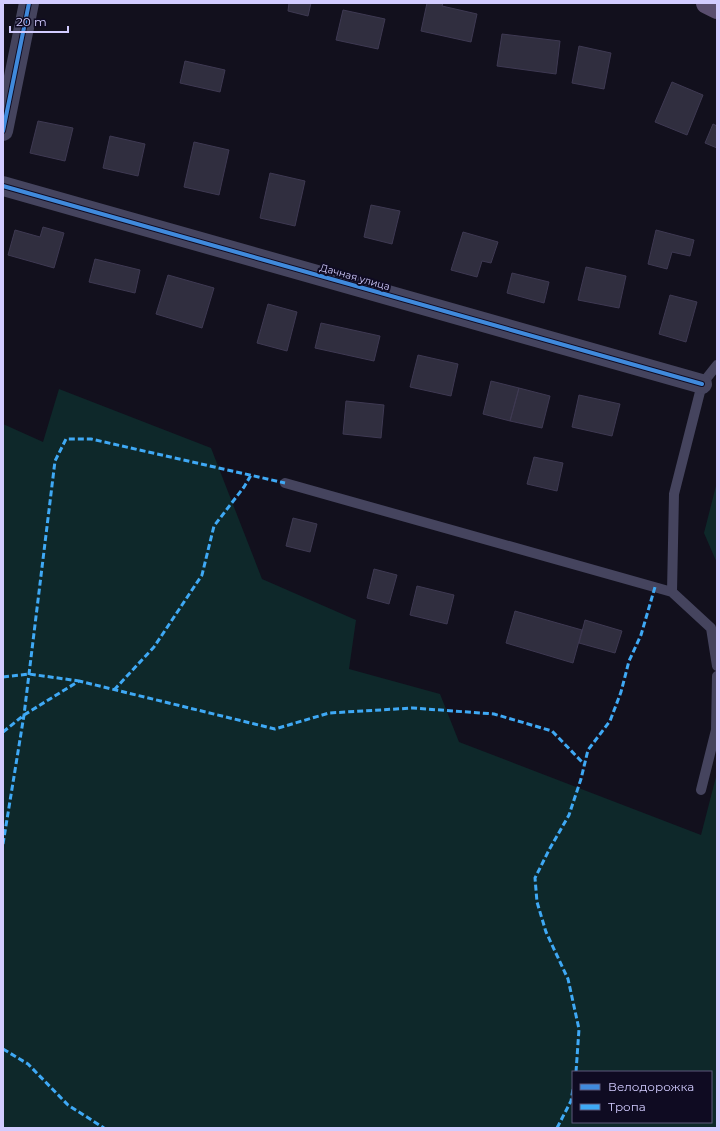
<svg xmlns="http://www.w3.org/2000/svg" width="720" height="1131" font-family="Montserrat,sans-serif">
	<rect width="100%" height="100%" fill="#12101d"/>
	<path fill="#0e282a" fill-rule="evenodd" d="M59 389 211 448 262 579 356 620 349 669 440 694 459 742 701 835 717 773V1128H3V424L43 442ZM573 1072H711V1122H573Z
		M717 482V563L704 533Z"/>
	<path fill="#302e3f" stroke="#3e3952" d="M289 3H311L308 16 288 11Z
		M427 3H443L442 6 477 14 471 42 421 31Z
		M343 10 385 19 378 49 336 40Z
		M502 34 560 41 556 74 497 66Z
		M579 46 611 53 604 89 572 83Z
		M185 61 225 70 220 92 180 83Z
		M672 82 703 95 687 135 655 122Z
		M38 121 73 128 65 161 30 153Z
		M713 124 717 126V148L705 143Z
		M110 136 145 144 138 176 103 168Z
		M194 142 229 150 219 195 184 187Z
		M270 173 305 181 295 226 260 218Z
		M371 205 400 211 392 244 364 237Z
		M43 227 64 233 54 268 8 255 15 230 40 237Z
		M656 230 694 240 690 256 672 252 667 269 648 264Z
		M463 232 498 242 491 263 482 261 477 277 451 270Z
		M95 259 140 270 135 293 89 282Z
		M586 267 626 276 619 308 578 300Z
		M512 273 549 282 544 303 507 293Z
		M168 275 214 288 202 328 156 314Z
		M670 295 697 302 686 342 659 334Z
		M268 304 297 312 287 351 257 343Z
		M321 323 380 336 374 361 315 348Z
		M418 355 458 364 451 396 410 387Z
		M491 381 519 388 510 421 483 414Z
		M519 388 550 396 542 428 510 421Z
		M579 395 620 404 612 436 572 427Z
		M346 401 384 405 381 438 343 434Z
		M534 457 563 463 557 491 527 484Z
		M293 518 317 524 310 552 286 546Z
		M374 569 397 575 389 604 367 598Z
		M417 586 454 595 447 624 410 615Z
		M515 611 582 630 573 663 506 643Z
		M585 620 622 631 615 653 579 643Z"/>
	<g fill="none" stroke-linecap="round" stroke-linejoin="round">
		<path stroke="#45445e" stroke-width="10" d="M717 365 702 384 674 494 672 592 711 628 717 666
			M285 483 672 592
			M701 790 716 730 717 676"/>
		<path stroke="#45445e" stroke-width="20" d="M3 131 29 3
			M3 186 702 384"/>
		<path stroke="#5a4e6f" stroke-width="22" d="M707 3 717 8"/>
		<path stroke="#3fa9f5" stroke-width="3" stroke-dasharray="6 3" stroke-linecap="butt" d="M3 677 29 674 79 681
			M114 690 154 647 202 575 214 526 244 487 251 475
			M3 732 24 715 79 681 275 729 329 713 413 708 494 714 552 731 585 765
			M3 844 24 715 55 461 66 439H91L285 483
			M3 1049 28 1064 68 1105 104 1128
			M576 1072 579 1029 568 979 546 932 537 902 535 878 549 850 569 815 581 779 588 750 610 721 621 692 629 661 641 635 655 587
			M557 1128 571 1101 573 1089"/>
		<g stroke="#0f0b22" stroke-width="6">
			<path id="cycleway" d="M3 131 29 3
				M3 186 702 384"/>
		</g>
		<use href="#cycleway" stroke="#408adc" stroke-width="4"/>
	</g>
	<g text-anchor="middle" dominant-baseline="central" stroke-width="4" stroke-linejoin="round" paint-order="stroke">
		<g font-size="10" fill="#d2ccff" stroke="#0f0b22">
			<text transform="translate(355 277) rotate(16)">Дачная улица</text>
		</g>
	</g>
	<rect width="720" height="1131" fill="none" stroke="#d2ccff" stroke-width="8"/>
	<rect x="572" y="1071" width="140" height="52" fill="#0f0b22" stroke="#5d587a"/>
	<rect x="580" y="1084" width="20" height="6" fill="#408adc" stroke="#5d587a"/>
	<text x="608" y="1091" font-size="12" fill="#d2ccff">Велодорожка</text>
	<rect x="580" y="1104" width="20" height="6" fill="#3fa9f5" stroke="#5d587a"/>
	<text x="608" y="1111" font-size="12" fill="#d2ccff">Тропа</text>
	<path d="M10 26v6h58v-6" fill="none" stroke="#d2ccff" stroke-width="2"/>
	<text x="16" y="26" font-size="12" fill="#d2ccff" stroke="#0f0b22" stroke-width="3" paint-order="stroke">20 m</text>
</svg>
